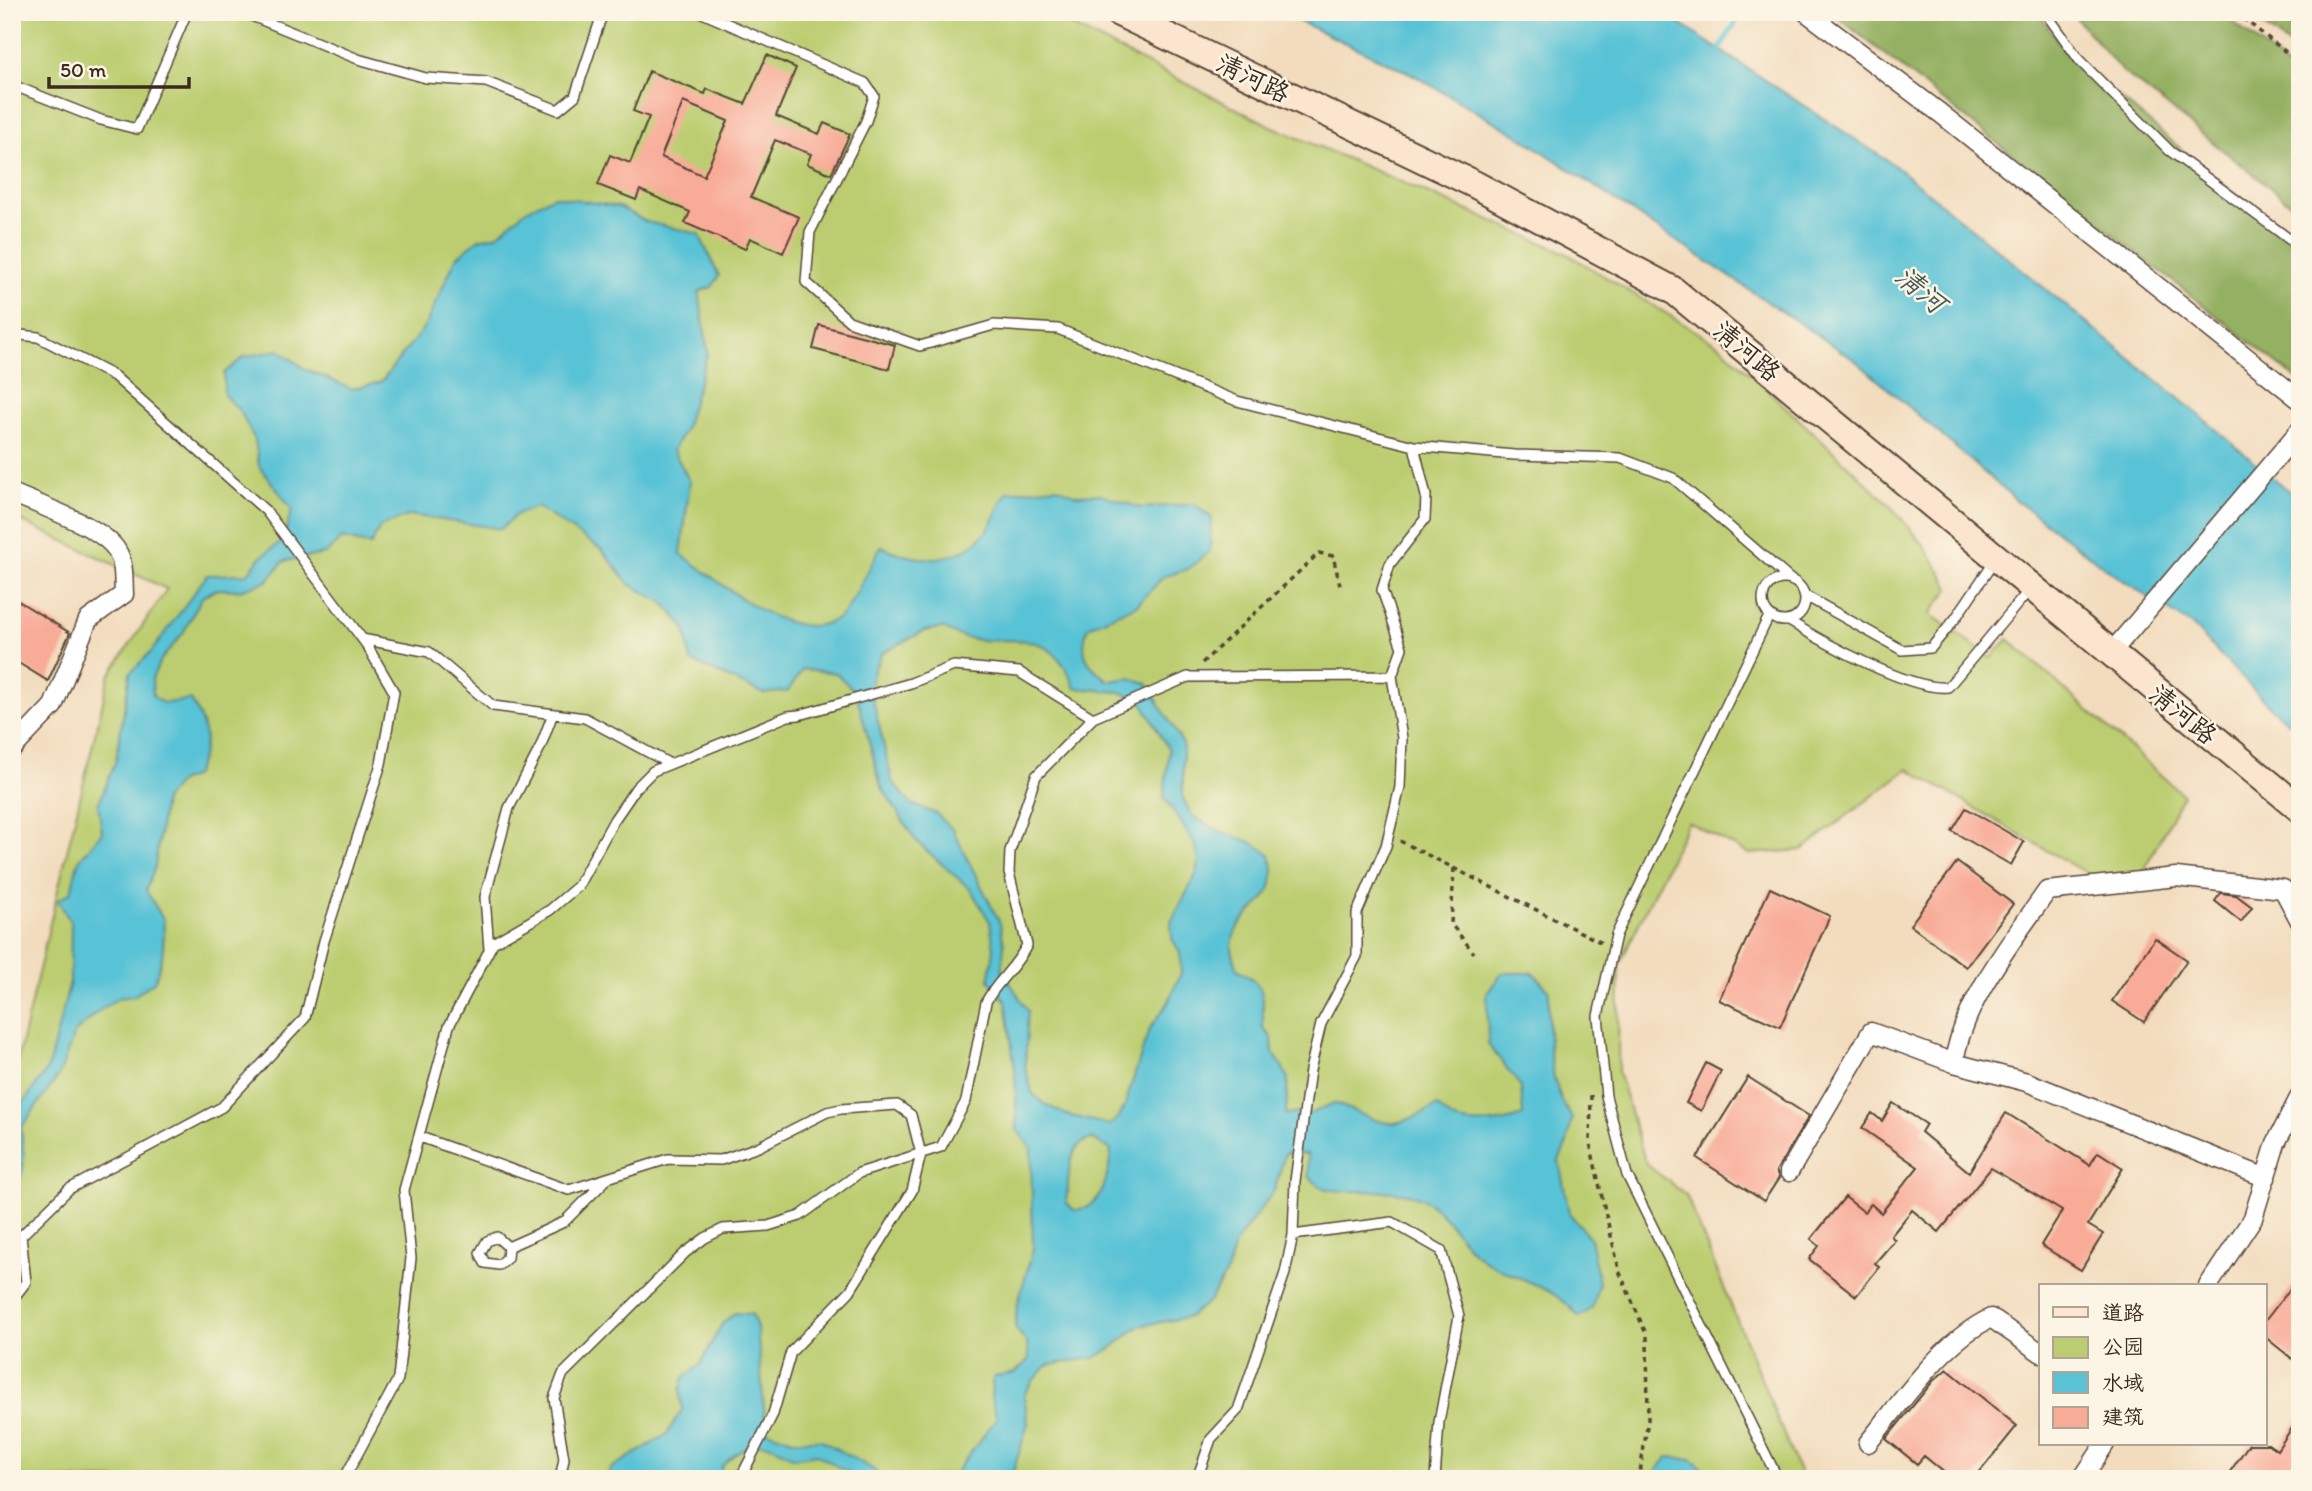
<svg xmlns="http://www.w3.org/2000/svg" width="2312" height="1491" font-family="Itim,'LXGW WenKai TC',sans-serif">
	<rect width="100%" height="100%" fill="#fcf5e5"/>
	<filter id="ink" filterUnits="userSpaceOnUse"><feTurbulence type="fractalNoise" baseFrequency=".0143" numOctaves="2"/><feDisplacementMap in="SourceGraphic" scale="14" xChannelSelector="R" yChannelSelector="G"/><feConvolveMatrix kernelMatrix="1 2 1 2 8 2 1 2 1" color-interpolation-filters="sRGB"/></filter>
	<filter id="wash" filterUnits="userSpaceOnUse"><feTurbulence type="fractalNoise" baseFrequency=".00686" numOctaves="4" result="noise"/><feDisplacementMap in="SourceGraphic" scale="28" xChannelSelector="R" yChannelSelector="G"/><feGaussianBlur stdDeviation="1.57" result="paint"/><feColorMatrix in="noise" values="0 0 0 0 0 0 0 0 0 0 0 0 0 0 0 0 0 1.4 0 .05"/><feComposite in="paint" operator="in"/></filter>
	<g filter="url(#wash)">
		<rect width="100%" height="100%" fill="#f2dcbd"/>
		<path fill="#bbcd70" stroke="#7b7c47" stroke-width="2" d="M12 12H1044L1271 126 1564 252 1722 347 1889 504 1924 545 1950 588 1930 614 1991 658 2008 639 2183 795 2137 884 2113 889 1908 769 1802 850 1749 854 1688 822 1619 965 1618 1072 1646 1164 1686 1195 1802 1479H12V1083L109 676 167 589 12 517Z"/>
		<path fill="#94b062" stroke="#686d40" stroke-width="2" d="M1831 12H2038L2065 52 2300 248V378L2298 380Z
			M2071 12H2221L2300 77V211L2120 69Z
			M2245 12H2300V54Z"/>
		<path fill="#59c2d6" stroke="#4a767a" stroke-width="2" fill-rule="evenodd" d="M1279 12H1662L1894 165 2199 415 2300 501V731L2272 709 2194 627 2112 573 2017 501 1856 361 1524 139 1408 72Z
			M554 196 619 207 647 222 699 234 719 276 712 287 699 292 708 352 685 429 673 450 690 482 681 554C719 580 795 652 841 616 850 609 873 560 881 546 918 565 964 565 990 526 997 515 998 504 1007 492L1057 487 1077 495 1100 494 1141 508 1195 504 1212 518 1210 551 1188 569 1163 577 1137 605 1088 627C1078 655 1087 665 1109 681L1130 678 1147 683 1183 744V798L1192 816 1221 832 1249 841 1270 854C1286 909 1234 905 1232 947 1232 954 1236 963 1237 969 1269 986 1262 996 1263 1028L1272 1038 1273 1052 1288 1077 1286 1114 1312 1113 1334 1103C1385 1122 1384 1135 1437 1106 1442 1110 1449 1118 1455 1120 1473 1126 1506 1124 1523 1115L1521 1087 1488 1044 1487 993 1502 973H1534L1549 991C1548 1034 1546 1081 1572 1118L1567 1143 1559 1161 1569 1213 1590 1238 1599 1283 1592 1308 1579 1317C1549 1279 1507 1281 1475 1253 1454 1235 1444 1207 1418 1197 1388 1186 1356 1195 1327 1189 1320 1188 1314 1181 1309 1177L1307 1154 1285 1153 1275 1189 1235 1244 1228 1270 1210 1300 1189 1317 1139 1326 1112 1348 1094 1358 1048 1365 1033 1381 1024 1395 1028 1423 1011 1479H915L954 1474 997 1418 991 1397 993 1377 1015 1373 1029 1359 1027 1343 1015 1327 1017 1307 1033 1249 1031 1148 1017 1130 1015 1070 1006 1001 989 981 994 949 990 922 971 890 916 841 881 786 856 693 836 673 803 669 788 691 764 694 691 661 685 628 664 603 629 584 602 550 537 507 517 514 501 529 410 515 380 527 371 545 342 538 325 554 284 561 267 581 240 590 217 589 202 597 183 633 160 661 152 679 153 696 163 703 191 700C208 730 210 744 194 776L179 782 164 800 155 867 146 890 164 921 163 953 155 981 134 996 118 998 96 1013 74 1034 59 1075 21 1128C23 1149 29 1175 12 1191V1119L48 1068 70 982 71 923 58 900 71 892 78 862 102 832 98 805 116 760 130 673 152 651 207 575 247 574 261 557 283 540 292 509 259 466 255 440 240 411 224 395V373L244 357 279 350 305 369 352 389 381 382 425 326 456 258 479 239 497 235 526 210ZM943 628C996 661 1045 608 1075 688L1120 692 1141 700 1169 750 1164 797 1195 844 1199 860 1197 873 1171 922 1172 939 1180 952 1181 973 1168 1003 1149 1030 1124 1108 1119 1117 1110 1125 1067 1115 1044 1104 1032 1093 1025 1066 1028 1011 1002 970 1004 944 1000 923 953 830 937 814 911 804 892 781 870 687 874 670 882 653 924 631ZM1093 1139 1111 1150C1109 1174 1103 1211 1074 1210L1066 1202C1070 1180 1065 1142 1093 1139Z
			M735 1313 752 1314 757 1328 766 1431 793 1440H821L871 1468 885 1479H859L816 1454 794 1458C761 1436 748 1440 721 1467V1479H607L610 1469 666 1435 682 1410 680 1390 684 1377 700 1365 722 1324Z
			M1668 1457 1692 1459 1715 1479H1649Z"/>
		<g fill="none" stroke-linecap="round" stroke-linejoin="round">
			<path stroke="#59c2d6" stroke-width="5" d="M1716 55 1742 12"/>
		</g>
		<g id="blocks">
			<path fill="#f8ab97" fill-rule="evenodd" d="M767 55 796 68 776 116 819 134 824 123 850 134 831 174 807 164 811 154 775 140 751 197 799 217 783 253 750 238 745 249 685 223 690 212 640 190 636 200 598 185 610 155 630 163 649 117 633 111 649 71 705 94 707 89 745 104ZM683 102 728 121 704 176 661 157Z
				M819 325 895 345 889 369 813 349Z
				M12 597 70 633 48 681 12 659Z
				M1966 808 2024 842 2011 865 1952 831Z
				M1957 862 2013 904 1966 967 1910 925Z
				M1770 888 1830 916 1780 1027 1719 1000Z
				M2221 893 2236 895 2252 907 2241 922 2215 901Z
				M2155 938 2187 960 2144 1022 2112 1001Z
				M1706 1063 1721 1071 1701 1111 1686 1103Z
				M1748 1077 1809 1116 1776 1171 1779 1178 1764 1201 1697 1158Z
				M1893 1103 1926 1124 1921 1132 1969 1172 2006 1113 2090 1165 2098 1152 2123 1168 2088 1225 2103 1234 2081 1270 2041 1245 2062 1211 1991 1168 1939 1232 1912 1210 1891 1236 1895 1240 1875 1263 1879 1267 1856 1296 1809 1259 1819 1246 1811 1239 1845 1197 1864 1212 1871 1204 1881 1213 1918 1167 1862 1128 1872 1113 1882 1121Z
				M2300 1276V1365L2265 1337V1321Z
				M1947 1369 2017 1426 1974 1479H1952L1924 1456 1917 1464 1886 1439 1933 1381Z
				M2300 1416V1479H2225L2249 1444H2268L2277 1450Z"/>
		</g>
	</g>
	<g filter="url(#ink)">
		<use href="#blocks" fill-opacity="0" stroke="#564536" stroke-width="2"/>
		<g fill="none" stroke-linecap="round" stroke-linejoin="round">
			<g stroke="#564536" stroke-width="12">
				<path id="lane" d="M242 12 358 59 426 78 486 82 558 110 575 96 603 12
					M700 12 865 83 874 96 866 121 810 232 806 282 849 321 920 346 994 325 1058 329 1237 401 1414 446 1514 455 1620 458 1673 478 1792 581
					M2045 12 2080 61 2170 151 2300 247
					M12 85 101 120 137 129 187 12
					M12 334 38 337 114 376 266 511 366 644 394 692 381 764 324 941 305 1018 222 1107 69 1189 21 1236 26 1282 12 1300
					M1763 600a21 21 0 1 1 42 0a21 21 0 1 1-42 0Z
					M1804 595 1902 650 1931 648 1955 619 1995 560
					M1769 616 1616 935 1598 1016 1606 1096 1627 1175 1778 1479
					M1789 621C1823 642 1910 691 1948 687L2030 589
					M362 639 429 652 493 706 585 718 670 764
					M489 949 485 897 509 808 540 748 552 716
					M420 1137 569 1190 668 1159 721 1160 758 1147 827 1112 841 1109 897 1105 911 1115 921 1154 912 1191 850 1291 791 1352 773 1414 740 1479
					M1293 1235 1392 1222 1441 1250 1459 1316 1439 1422 1435 1479
					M508 1247 497 1237 487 1241 480 1253 485 1263 499 1265 507 1258 508 1247 564 1222 606 1180
					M344 1479 398 1379 411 1258 404 1190 449 1026 493 943 550 910 578 886 614 820 636 788 653 771 788 716 799 715 911 683 954 666 1019 672 1093 718
					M560 1479 564 1459 554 1398 563 1374 685 1253 705 1238 723 1229 768 1226 800 1216 859 1173 941 1147 966 1101 986 1002C997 981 1015 969 1027 945L1009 873 1010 851 1036 776 1093 718 1188 677 1392 676
					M1197 1479 1211 1439 1238 1410 1285 1273 1293 1235 1295 1181 1310 1070 1321 1024 1357 956V913L1386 846 1400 787 1402 738 1392 676 1402 648 1382 590 1390 564 1425 519 1426 496 1414 446"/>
			</g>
			<g stroke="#564536" stroke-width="21">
				<path id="street" d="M1806 12 1940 113 2300 400
					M12 493C38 505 104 527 117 551 125 564 123 579 124 594L88 620 53 706 12 749
					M2110 654 2300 430
					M1954 1063C1962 1003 2013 940 2047 891L2176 877 2283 889 2300 921
					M1789 1172 1871 1032 1954 1063 2027 1082 2266 1178
					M2208 1286 2253 1218 2276 1143 2300 1096
					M1868 1443C1903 1400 1942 1341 1991 1318L2041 1353
					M2082 1479 2105 1444"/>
			</g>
			<g stroke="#564536" stroke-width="30">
				<path id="secondary" d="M1117 12 1476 185 1673 290 2300 809"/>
			</g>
			<path stroke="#564536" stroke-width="3.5" stroke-dasharray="5 5" stroke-linecap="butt" d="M2235 12 2300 63
				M1202 663 1319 553 1333 556 1340 585
				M1400 841 1602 943
				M1454 868 1451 924 1474 953
				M1591 1095 1590 1143 1606 1215 1620 1273 1647 1336 1648 1420 1639 1479"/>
			<use href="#lane" stroke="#fff" stroke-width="9"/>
			<use href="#street" stroke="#fff" stroke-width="18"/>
			<use href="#secondary" stroke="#fce5cf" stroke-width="26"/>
		</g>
	</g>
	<g text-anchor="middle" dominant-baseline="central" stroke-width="5" stroke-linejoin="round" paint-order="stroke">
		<g font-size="26" fill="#3b2a1e" stroke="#fcf5e5">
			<text transform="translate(1253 78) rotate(26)">清河路</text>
			<text transform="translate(1747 351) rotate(40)">清河路</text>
			<text transform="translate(2183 714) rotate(39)">清河路</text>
		</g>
		<g font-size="28" font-style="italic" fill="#445855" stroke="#fcf5e5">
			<text transform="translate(1921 289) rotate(40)">清河</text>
		</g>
	</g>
	<rect width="2312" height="1491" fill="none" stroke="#fcf5e5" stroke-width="42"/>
	<rect x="2039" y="1284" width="228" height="161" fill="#fcf5e5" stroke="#afa495" stroke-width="2"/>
	<rect x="2053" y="1307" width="35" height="10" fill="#fce5cf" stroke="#afa495" stroke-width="2"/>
	<text x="2102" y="1320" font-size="21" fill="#3b2a1e">道路</text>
	<rect x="2053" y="1337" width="35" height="21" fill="#bbcd70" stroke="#afa495" stroke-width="2"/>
	<text x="2102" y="1354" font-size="21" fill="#3b2a1e">公园</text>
	<rect x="2053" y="1372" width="35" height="21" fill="#59c2d6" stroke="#afa495" stroke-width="2"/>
	<text x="2102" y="1390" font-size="21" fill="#3b2a1e">水域</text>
	<rect x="2053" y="1407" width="35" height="21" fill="#f8ab97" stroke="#afa495" stroke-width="2"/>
	<text x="2102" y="1424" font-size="21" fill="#3b2a1e">建筑</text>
	<path d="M49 77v10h140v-10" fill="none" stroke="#3b2a1e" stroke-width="3.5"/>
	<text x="60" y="77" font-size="21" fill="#3b2a1e" stroke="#fcf5e5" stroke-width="5" paint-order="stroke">50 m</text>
</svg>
